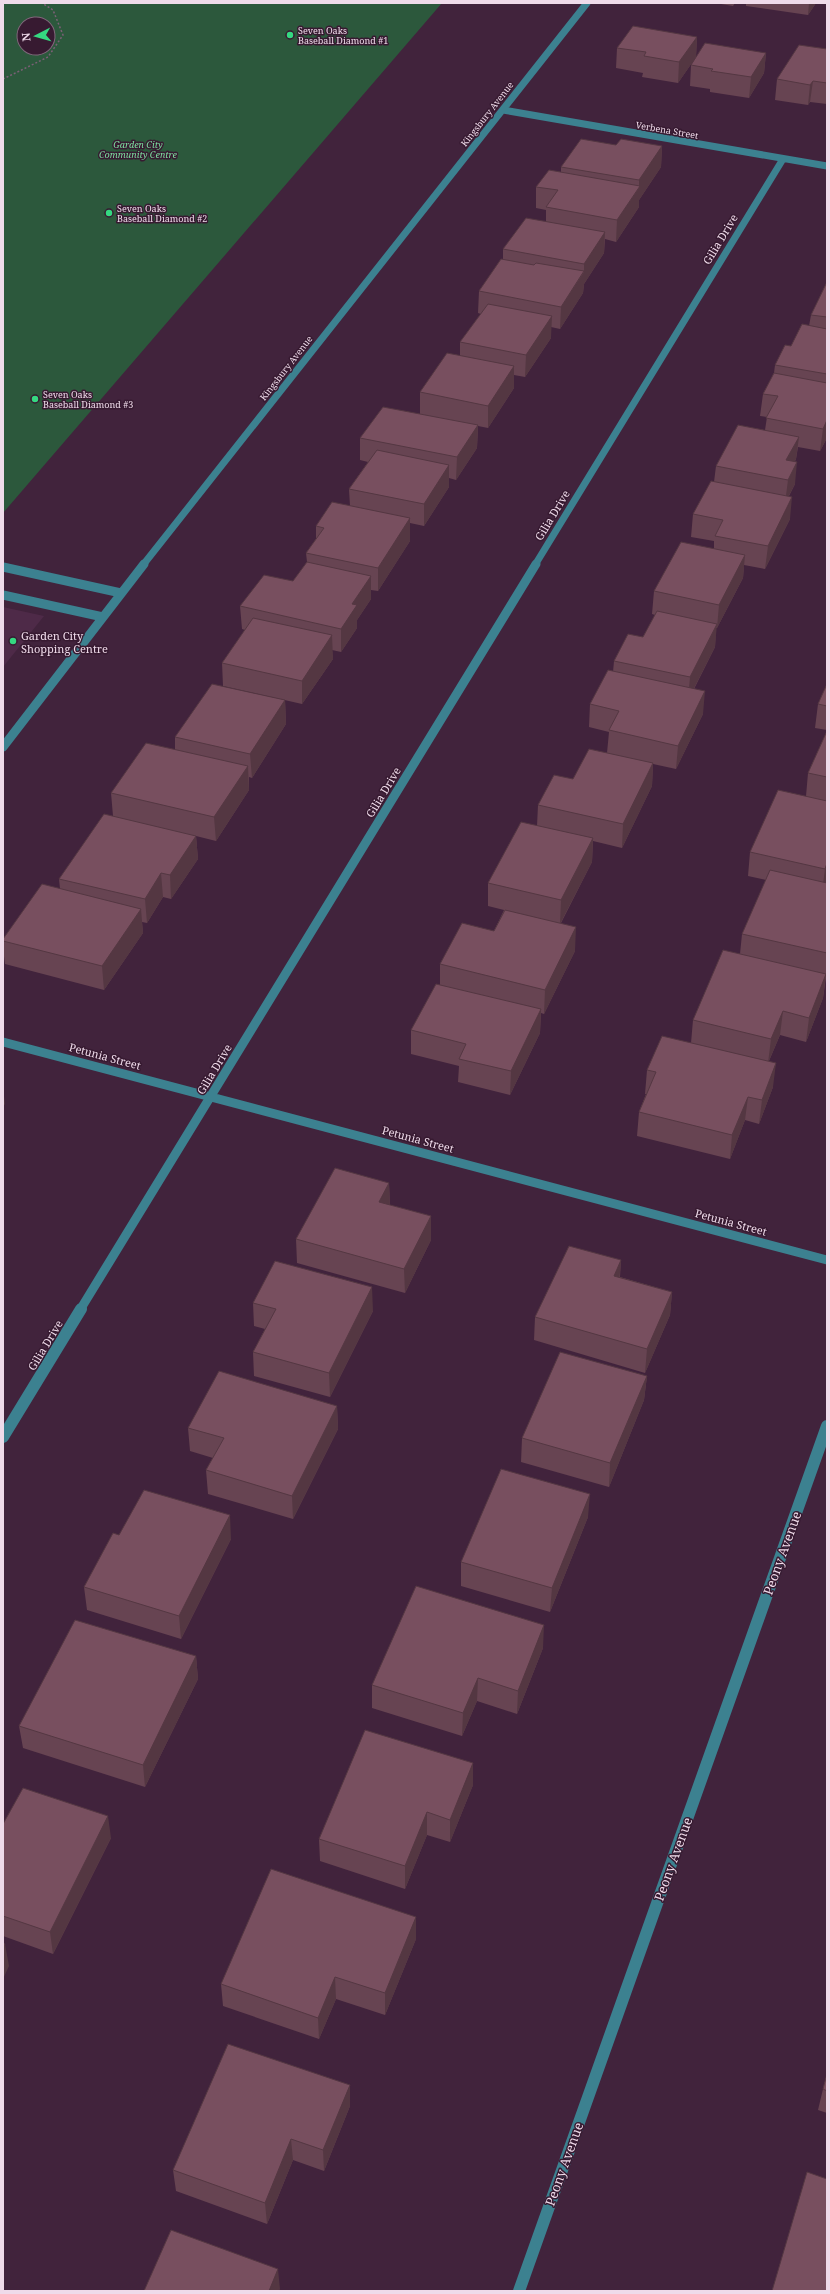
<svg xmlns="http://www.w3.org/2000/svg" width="830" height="2294" font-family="'Noto Serif',serif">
	<rect width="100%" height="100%" fill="#41233c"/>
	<path fill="#4e2a48" d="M3 607 44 616 3 667Z"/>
	<path fill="#2c583c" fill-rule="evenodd" d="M3 3H442L3 513ZM24 24H48V48H24Z"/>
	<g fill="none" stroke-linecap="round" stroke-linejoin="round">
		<path stroke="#7b6076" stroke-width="1.5" stroke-dasharray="2 2" stroke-linecap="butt" d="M3 79 48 57 63 35 53 10 42 3"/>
		<path stroke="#3c8190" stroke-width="7" d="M503 110 827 166
			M143 565 587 3
			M535 565 783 159"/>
		<path stroke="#3c8190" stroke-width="9" d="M3 567 121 593
			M3 595 103 617
			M3 747 144 564
			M3 1042 827 1260
			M80 1310 536 564"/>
		<path stroke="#3c8190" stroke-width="12" d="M3 1437 81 1309
			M519 2291 827 1426"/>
	</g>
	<path fill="#674452" d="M715 3H735L733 6Z
		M746 3H816L808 15 746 6Z
		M697 37 696 57 678 83 642 77 643 73 616 68 617 48Z
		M827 49V104L810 102 808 105 775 100 777 79Z
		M766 53 764 73 749 98 710 92V89L690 86 691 65Z
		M616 145 662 146 661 167 639 200V207L616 242 605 239 604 253 584 284 583 293 560 329 551 327V338L525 377 514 375V388L488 428 478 426 477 448 456 480 449 478V487L424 526 410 523V541L378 591 371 590V599L357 620V628L341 652 332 650 333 659 302 704 223 686 222 663 245 630 242 629 240 606 293 581 307 562 306 553 316 539V526L350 506 349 489 368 462 360 460V438L420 414V392L460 356V342L481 314 478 313 479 291 503 259V249L546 221V210L536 208V187L561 172V167Z
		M827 282V438L820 451 798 447 796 459 795 461V484L789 496 790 519 765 569 744 565 743 578 717 628H716L715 647 694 689 703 714 676 769 653 764 652 786 622 848 593 841 592 862 561 923 575 951 544 1014 541 1013 540 1033 510 1095 458 1082 459 1066 411 1054V1030L440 985V964L494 931 504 910 488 906V883L537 826 538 805 607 753 609 732 589 727 590 704 613 672 614 661 643 637 655 615 652 614 654 591 714 548V541L691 537 693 514 714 482 716 466 765 430 767 417 760 416 763 394 774 373 775 365 809 326 811 315Z
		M827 684V730L815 728 818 704Z
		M285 700 286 724 252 778 249 777V790L216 841 196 836 198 859 171 899 163 897 147 923 142 922 143 933 104 990 5 964 3 949V939L60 889 59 879 113 816 111 793 175 750V737Z
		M827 731V879L825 883H827V977H826L823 998 806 1042 780 1035 769 1061 773 1087 759 1124 745 1120 730 1159 637 1136 639 1112 646 1094H645L647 1070 691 1043 693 1020 740 954 742 934 766 880 748 876 750 852 806 796 808 773Z
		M389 1183 390 1205 431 1216V1240L405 1293 297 1263 296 1239Z
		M621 1260 620 1277 672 1292 670 1315 645 1373 534 1340 535 1317Z
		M253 1303 373 1311 330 1397 254 1376 253 1352 265 1329 254 1326Z
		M647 1376 644 1400 609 1487 521 1462 522 1438Z
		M337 1406 338 1429 293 1519 208 1494 206 1470 213 1458 190 1451 188 1428Z
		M588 1517 550 1612 461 1586V1562Z
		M119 1535 231 1539 181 1639 87 1610 84 1587Z
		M543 1648 517 1714 477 1701 462 1736 372 1708V1685Z
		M196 1656 198 1679 145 1787 23 1748 19 1726Z
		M473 1785 450 1842 427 1835 405 1889 320 1861 319 1839Z
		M3 1824 111 1838 53 1954 3 1936Z
		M416 1939 385 2015 336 1999 319 2039 223 2006 221 1984Z
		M827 2074V2113L818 2110 823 2089Z
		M350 2106 324 2171 293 2160 267 2224 176 2191 173 2170Z"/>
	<path fill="#543742" d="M809 3H816L808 15Z
		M697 37 696 57 678 83 679 62Z
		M766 53 764 73 749 98 751 77Z
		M813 81 810 102 808 105 810 85Z
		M662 146 661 167 639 200V207L616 242 617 220 639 188V180Z
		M605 232 604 253 584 284 583 293 560 329 561 307 584 272V264Z
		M552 316 551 338 525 377 526 355Z
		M514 366V388L488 428V406Z
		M827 420V438L820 451 823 429Z
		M478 425 477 448 456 480 457 457Z
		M799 437 796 459 786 480V460Z
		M797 462 795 484 785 503 788 480Z
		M449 465V487L424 526V504Z
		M792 497 790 519 765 569 768 546Z
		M410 518V541L378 591V568Z
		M745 555 743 578 717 628 719 605Z
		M371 576V599L357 620V628L341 652V629L352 604Z
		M717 624 715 647 688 700 690 677Z
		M332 635 333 659 302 704V681Z
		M705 691 703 714 676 769 678 746Z
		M285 700 286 724 252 778 250 754Z
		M653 763 652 786 622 848 623 824Z
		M248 766 249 790 216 841 214 817Z
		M196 836 198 859 171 899 170 875Z
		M593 838 592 862 560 924 561 900Z
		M827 863V879L822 892 825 869Z
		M161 873 163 897 147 923 145 899Z
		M141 909 143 933 104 990 102 966Z
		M576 927 575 951 544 1014 545 990Z
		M826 974 823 998 806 1042 809 1018Z
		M541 1009 540 1033 510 1095 511 1071Z
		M783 1011 780 1035 768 1063 771 1039Z
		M776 1063 773 1087 759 1124 762 1100Z
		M3 1088 5 1104 3 1107Z
		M748 1097 745 1120 730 1159 732 1135Z
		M389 1183 390 1207 379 1202Z
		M431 1216V1240L405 1293 404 1269Z
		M621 1260 619 1284 614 1276Z
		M372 1287 373 1311 330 1397 329 1373Z
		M672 1292 670 1315 645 1373 647 1349Z
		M647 1376 644 1400 609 1487 610 1463Z
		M337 1406 338 1429 293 1519 292 1496Z
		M590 1494 588 1517 550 1612 552 1588Z
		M230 1515 231 1539 181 1639 179 1616Z
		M544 1625 543 1648 517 1714 518 1691Z
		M196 1656 198 1679 145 1787 143 1765Z
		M478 1678 477 1701 462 1736 463 1713Z
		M473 1763V1785L450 1842V1820Z
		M427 1812V1835L405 1889V1866Z
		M108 1816 111 1838 53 1954 50 1932Z
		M416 1917V1939L385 2015V1993Z
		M5 1944 9 1966 3 1979V1948Z
		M335 1977 336 1999 319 2039 318 2018Z
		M350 2085V2106L324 2171 323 2150Z
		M291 2139 293 2160 267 2224 265 2203Z
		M278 2269 280 2289 279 2291H269Z"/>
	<path fill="#784f5f" stroke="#543742" d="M633 26 697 37 679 62 644 56 646 52 617 48Z
		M705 43 766 53 751 77 711 71 713 69 691 65Z
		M799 45 827 49V83L813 81 810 85 777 79Z
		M581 139 616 145 621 139 662 146 639 180 561 167Z
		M549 170 640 186 617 220 546 207 558 190 536 187Z
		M526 218 605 232 584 264 503 249Z
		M501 259 534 265 536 263 584 271 561 307 479 291Z
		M827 282V317L811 315Z
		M488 304 552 316 526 355 460 342Z
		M802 324 827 329V374L775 365 785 345 791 346Z
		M447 353 514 366 488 406 420 392Z
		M774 373 827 383V420L823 429 766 418 778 396 763 394Z
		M383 407 478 425 457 457 360 438Z
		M738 425 799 437 786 460 797 462 788 480 716 466Z
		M377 450 449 465 424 504 349 489Z
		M711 481 792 497 768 546 715 536 723 520 693 514Z
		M332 502 410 518 378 568 306 553 324 528 316 526Z
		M681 542 745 555 719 605 654 591Z
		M307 562 371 576 352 604 357 605 341 629 240 606 264 575 293 581Z
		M657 611 717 624 690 677 614 661 628 634 643 637Z
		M253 618 332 635 302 681 222 663Z
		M608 670 705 691 678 746 609 730 619 711 590 704Z
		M212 684 285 700 250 754 175 737Z
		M827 684V706L818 704Z
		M827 731V777L808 773Z
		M146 743 248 766 214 817 111 793Z
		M589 749 653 763 623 824 538 805 554 775 573 779Z
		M778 790 827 801V863L825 869 750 852Z
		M104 814 196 836 170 875 161 873 145 899 59 879Z
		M521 822 593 838 561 900 488 883Z
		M770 870 827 883V953L742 934Z
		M42 884 141 909 102 966 3 941V939Z
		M505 910 576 927 545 990 440 964 462 923 494 931Z
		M723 950 826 974 809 1018 783 1011 771 1039 693 1020Z
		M436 984 541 1009 511 1071 459 1059 466 1044 411 1030Z
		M662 1036 776 1063 762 1100 748 1097 732 1135 639 1112 656 1072 647 1070Z
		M335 1168 389 1183 379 1202 431 1216 404 1269 296 1239Z
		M569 1246 621 1260 614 1276 672 1292 647 1349 535 1317Z
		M275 1261 372 1287 329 1373 253 1352 276 1309 253 1303Z
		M560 1352 647 1376 610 1463 522 1438Z
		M219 1371 337 1406 292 1496 206 1470 224 1438 188 1428Z
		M501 1469 590 1494 552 1588 461 1562Z
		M144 1490 230 1515 179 1616 84 1587 113 1533 119 1535Z
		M416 1586 544 1625 518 1691 478 1678 463 1713 372 1685Z
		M75 1620 196 1656 143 1765 19 1726Z
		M365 1730 473 1763 450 1820 427 1812 405 1866 319 1839Z
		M23 1788 108 1816 50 1932 3 1916V1824Z
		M271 1869 416 1917 385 1993 335 1977 318 2018 221 1984Z
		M3 1943 5 1944 3 1948Z
		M228 2044 350 2085 323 2150 291 2139 265 2203 173 2170Z
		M827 2074V2091L823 2089Z
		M807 2172 827 2179V2291H772Z
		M171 2230 278 2269 269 2291H144Z"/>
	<g fill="#35d881" stroke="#371a31" stroke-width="1.5">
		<circle cx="290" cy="35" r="4"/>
		<circle cx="109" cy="213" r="4"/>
		<circle cx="35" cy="399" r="4"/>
		<circle cx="13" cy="641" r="4"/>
	</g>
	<g text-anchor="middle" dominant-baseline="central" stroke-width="3" stroke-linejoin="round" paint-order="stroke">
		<g font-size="9" fill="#efdbea" stroke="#371a31" text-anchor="start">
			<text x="298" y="30">Seven Oaks<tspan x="298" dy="10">Baseball Diamond #1</tspan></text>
			<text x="117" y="208">Seven Oaks<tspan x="117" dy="10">Baseball Diamond #2</tspan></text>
			<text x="43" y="394">Seven Oaks<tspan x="43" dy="10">Baseball Diamond #3</tspan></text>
		</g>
		<g font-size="9" fill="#efdbea" stroke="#371a31">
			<text transform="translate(487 114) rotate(-52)">Kingsbury Avenue</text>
			<text transform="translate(667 130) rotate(10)">Verbena Street</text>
			<text transform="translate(286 368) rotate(-52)">Kingsbury Avenue</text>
		</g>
		<g font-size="9" font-style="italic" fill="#7de1a0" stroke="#371a31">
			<text x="138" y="144">Garden City<tspan x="138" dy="10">Community Centre</tspan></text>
		</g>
		<g font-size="11" fill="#efdbea" stroke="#371a31">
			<text transform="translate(720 239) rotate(-59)">Gilia Drive</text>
			<text transform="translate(552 515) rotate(-59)">Gilia Drive</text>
			<text transform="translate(383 792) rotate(-59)">Gilia Drive</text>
			<text transform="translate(105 1056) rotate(15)">Petunia Street</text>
			<text transform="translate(214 1069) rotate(-59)">Gilia Drive</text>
			<text transform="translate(418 1139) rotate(15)">Petunia Street</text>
			<text transform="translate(731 1222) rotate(15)">Petunia Street</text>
			<text transform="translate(45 1345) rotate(-59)">Gilia Drive</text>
		</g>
		<g font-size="11" fill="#efdbea" stroke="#371a31" text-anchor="start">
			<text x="21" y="635">Garden City<tspan x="21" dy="13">Shopping Centre</tspan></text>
		</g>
		<g font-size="13" fill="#efdbea" stroke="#371a31">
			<text transform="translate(782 1553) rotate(-70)">Peony Avenue</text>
			<text transform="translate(673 1859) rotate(-70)">Peony Avenue</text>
			<text transform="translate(564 2164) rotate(-70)">Peony Avenue</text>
		</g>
	</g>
	<rect width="830" height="2294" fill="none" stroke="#efdbea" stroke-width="8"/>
	<g transform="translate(36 36) rotate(264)"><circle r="19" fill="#371a31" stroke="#81677b"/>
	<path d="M0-3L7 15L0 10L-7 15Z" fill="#35d881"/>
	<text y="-6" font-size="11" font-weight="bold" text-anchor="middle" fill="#efdbea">N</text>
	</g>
</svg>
